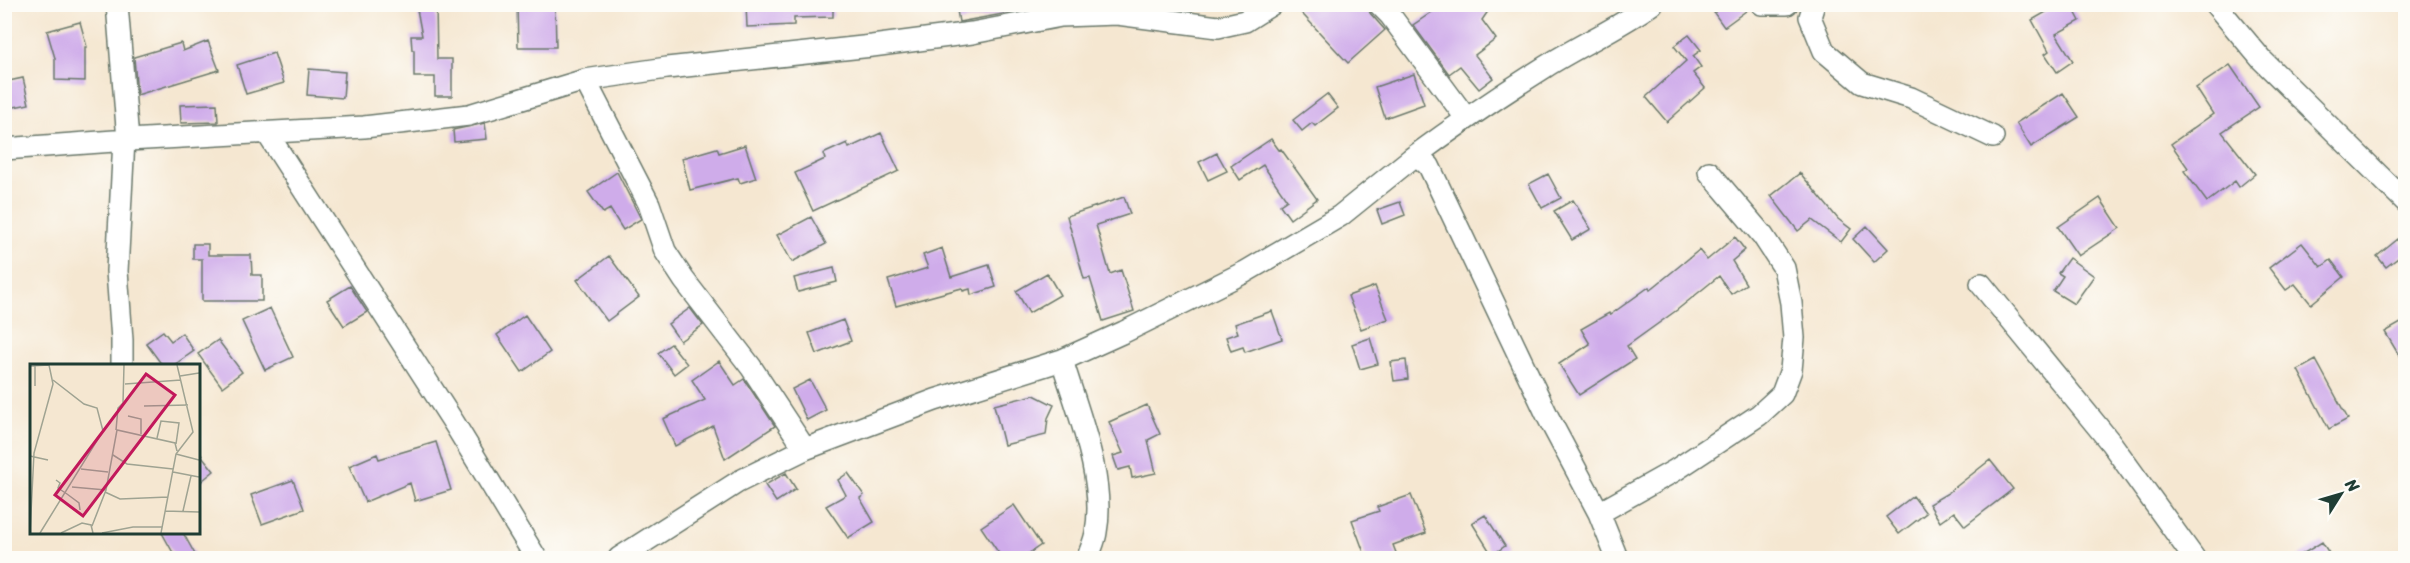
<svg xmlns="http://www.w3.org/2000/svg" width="2410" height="563" font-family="Sriracha,sans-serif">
	<rect width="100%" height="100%" fill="#fdfcf7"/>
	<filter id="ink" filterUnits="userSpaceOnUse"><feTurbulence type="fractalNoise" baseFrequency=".0167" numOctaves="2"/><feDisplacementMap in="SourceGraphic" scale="12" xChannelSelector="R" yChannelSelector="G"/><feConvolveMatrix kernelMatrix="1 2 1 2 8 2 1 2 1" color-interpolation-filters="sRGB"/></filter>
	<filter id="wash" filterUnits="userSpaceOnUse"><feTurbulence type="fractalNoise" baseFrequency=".008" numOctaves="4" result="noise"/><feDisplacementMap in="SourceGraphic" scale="24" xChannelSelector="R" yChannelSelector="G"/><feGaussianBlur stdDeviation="1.35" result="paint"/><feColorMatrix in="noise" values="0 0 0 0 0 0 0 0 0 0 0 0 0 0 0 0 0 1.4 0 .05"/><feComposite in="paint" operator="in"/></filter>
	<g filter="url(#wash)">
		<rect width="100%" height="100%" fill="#f5e7d1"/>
		<g id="blocks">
			<path fill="#cfacea" d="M416 4H436L437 59H452V96H435V77H414V50H412L411 36H422Z
				M517 4H555L556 47H518Z
				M746 4H833V17L794 18V25L747 27Z
				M956 4H1018L1019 11 959 22Z
				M1293 4H1367L1370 13 1385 30 1348 63Z
				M1424 4H1493L1482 20 1496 39 1475 55 1493 78 1479 89 1460 66 1449 74 1413 25 1432 12Z
				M1725 4H1749L1750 8 1724 27 1714 13Z
				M2060 4H2071L2080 21 2056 34 2073 61 2057 72 2045 54 2049 51 2032 20Z
				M80 22 87 47H85V81L55 80V58L47 31Z
				M1689 35 1701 50 1693 56 1701 67 1693 73 1705 88 1667 122 1646 97 1686 61 1674 46Z
				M208 41 219 70 137 95 134 57 181 43 183 51Z
				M274 53 284 83 246 94 237 65Z
				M2230 65 2259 107 2222 132 2255 174 2239 187 2235 181 2207 202 2184 171 2188 168 2171 144 2213 114 2196 88Z
				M309 69 345 72 343 98 307 95Z
				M1414 74 1424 104 1385 118 1375 87Z
				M23 78 29 104 4 109V82Z
				M2063 93 2079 117 2031 147 2016 123Z
				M1327 94 1338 108 1315 126 1312 123 1302 131 1293 120Z
				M217 104 218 122 181 123 180 105Z
				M485 123 487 139 454 142 453 130Z
				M881 133 899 171 813 211 795 173 825 159 823 154 847 143 849 148Z
				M1271 139 1279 150 1281 149 1317 199 1290 219 1280 205 1287 200 1263 165 1240 180 1231 166Z
				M745 145 756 178 740 183 738 178 690 190 682 158 717 148 719 153Z
				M1217 153 1227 171 1208 180 1199 162Z
				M617 172 641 219 623 230 610 209 603 213 588 192Z
				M1800 173 1838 219 1851 229 1841 242 1812 220 1798 231 1771 196Z
				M1548 174 1561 198 1542 208 1529 184Z
				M1124 197 1130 214 1096 225 1110 274 1121 270 1134 311 1103 321 1090 278 1084 279 1067 216Z
				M2100 198 2120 228 2078 256 2058 227Z
				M1573 200 1591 229 1572 240 1554 211Z
				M1400 202 1405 215 1382 224 1377 210Z
				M811 217 826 244 792 262 777 235Z
				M1867 226 1888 249 1874 262 1853 239Z
				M1735 237 1745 250 1732 261 1746 284 1731 294 1719 276 1677 310 1627 346 1635 359 1579 395 1559 364 1590 344 1581 329 1609 313 1610 315 1649 287 1650 290 1699 250 1707 260Z
				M2398 239 2406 248V252L2386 267 2377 256Z
				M2302 243 2321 267 2331 260 2344 277 2311 304 2295 284 2286 290 2269 268Z
				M193 244H208V255H251L252 275H262V301H202V259H193Z
				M942 248 951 277 989 265 996 287 971 295 970 289 963 291 962 288 896 306 888 280 928 268 923 255Z
				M609 256 639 297 607 321 577 280Z
				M2069 258 2094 276 2074 304 2053 291 2063 276 2058 273Z
				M834 268 837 282 798 292 794 278Z
				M1047 273 1060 295 1029 313 1016 291Z
				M350 286 367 312 344 326 327 300Z
				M1375 286 1388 319 1361 329 1348 296Z
				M270 308 293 357 265 370 242 321Z
				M690 308 703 325 680 341 668 324Z
				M1272 311 1282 339 1245 352 1243 347 1231 351 1226 337 1238 333 1235 324Z
				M525 315 550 352 522 372 497 335Z
				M843 320 851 341 817 354 809 333Z
				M2406 320V367L2385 332Z
				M163 331 171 341 182 333 194 351 174 365H162L146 343Z
				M1370 338 1378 364 1360 369 1352 344Z
				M218 340 242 372 222 387 198 354Z
				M671 344 687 364 674 374 658 353Z
				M1406 360 1408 379 1394 381 1391 362Z
				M2316 360 2348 419 2329 429 2298 370Z
				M719 361 735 385 744 379 775 426 725 459 713 426 675 446 663 419 705 400 692 380Z
				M810 380 826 410 807 420 792 389Z
				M1034 395 1054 405 1048 418 1046 435 1004 445 994 405Z
				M1147 405 1160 434 1148 440 1156 473 1132 478 1130 467 1118 470 1113 456 1123 453 1109 422Z
				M436 442 451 490 415 501 410 483 365 502 349 466 377 454 379 459Z
				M198 451 214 471 198 484Z
				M1990 460 2013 489 1965 526 1954 512 1940 522 1929 504 1948 493Z
				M786 473 796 489 776 502 765 485Z
				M848 473 864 495 860 498 874 522 848 538 826 506 846 495 838 480Z
				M293 480 304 509 262 524 251 495Z
				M1411 495 1426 533 1393 545 1398 558H1366L1352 520 1379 511 1377 507Z
				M1913 496 1926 513 1899 534 1886 517Z
				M1014 505 1041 545 1022 558H1002L981 527Z
				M1485 515 1505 546 1492 555 1472 523Z
				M161 531H182L197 558H176Z
				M2322 542 2332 558H2296Z"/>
		</g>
	</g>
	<g filter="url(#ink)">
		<use href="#blocks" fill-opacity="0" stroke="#6a786b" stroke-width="1.5"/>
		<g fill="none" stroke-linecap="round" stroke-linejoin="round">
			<g stroke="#6a786b" stroke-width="24">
				<path id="street" d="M117 4 128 140
					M1379 4 1390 15 1466 118
					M1762 4H1787
					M1814 4 1810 17 1824 51 1862 83 1911 98 1993 137
					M2215 4 2262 60 2406 202
					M585 80 649 204 665 251 684 280 751 367 805 449
					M267 133 454 423 536 558
					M4 149 128 140 364 127 469 115 585 80 667 68 872 46 972 33 1061 16 1117 14 1218 27 1245 21 1272 4
					M1412 158C1455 126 1499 96 1545 67 1580 45 1618 28 1652 4
					M1981 284 2111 443 2194 558
					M1062 360C1077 411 1106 478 1096 532 1095 541 1090 550 1088 558
					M122 365V340L117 271 124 140
					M1599 513 1674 471 1759 415 1782 394 1791 370 1794 338 1791 303 1784 268 1763 236 1709 172
					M619 558 738 482 805 449 935 400 1062 360 1124 332 1245 272 1340 216 1412 158H1420L1429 166 1549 419 1599 513 1617 558"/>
			</g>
			<use href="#street" stroke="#fff" stroke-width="21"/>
		</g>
	</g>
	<g transform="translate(30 364)">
		<rect width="170" height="170" fill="#f5e7d1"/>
		<path fill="none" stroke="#9fa392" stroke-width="1.5" d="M0 2 19 1M150 12 169 9M95 20 151 16M5 22V1M114 42 158 41M98 52 111 55V70M86 66 88 44 93 39 94 1M127 74 131 57 149 59 146 80M146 90 169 96M83 91 97 100 143 105M0 92 18 96M51 105 78 108M143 108 169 113M26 116 30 119 28 124 37 130M42 123 76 126M75 128 90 135 138 133M37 130 49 139 50 146M135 147 169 148M153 147 161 112M62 162 76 126 87 66 145 79 147 87M0 169 4 89 23 20 19 1M10 169 73 67 67 44 54 40 23 16M31 169 52 159 61 161 63 169M72 169 103 163H132M131 169 146 90 163 68 147 1"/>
		<path fill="#c2185b" fill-opacity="0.15" stroke="#c2185b" stroke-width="3" d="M116 10 145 31 53 152 25 131Z"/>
		<rect width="170" height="170" fill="none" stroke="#1f3d34" stroke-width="3"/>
	</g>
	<rect width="2410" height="563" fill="none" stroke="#fdfcf7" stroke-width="24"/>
	<g transform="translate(2341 494) rotate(53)" stroke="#fdfcf7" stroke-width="4.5" paint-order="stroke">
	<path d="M0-4.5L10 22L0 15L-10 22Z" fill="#1f3d34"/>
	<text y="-9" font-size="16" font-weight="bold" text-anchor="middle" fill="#1f3d34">N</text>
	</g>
</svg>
